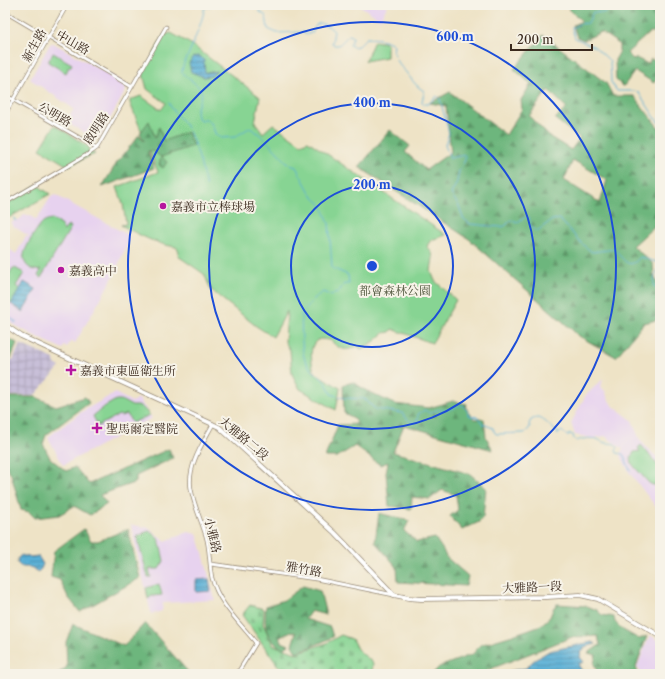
<svg xmlns="http://www.w3.org/2000/svg" width="665" height="679" font-family="'Libre Caslon Text','Noto Serif TC',serif">
	<defs>
		<pattern id="industrial-grid" width="8" height="8" patternUnits="userSpaceOnUse"><rect width="8" height="8" fill="#c8bfd8"/><path d="M0 4h8M4 0v8" fill="none" stroke="#ada4b9"/></pattern>
		<pattern id="forest-firs" width="22" height="20" patternUnits="userSpaceOnUse"><rect width="22" height="20" fill="#6db67d"/><path d="M5 1l3.5 6h-7zM16 11l3.5 6h-7z" fill="#5b9466"/></pattern>
		<pattern id="cemetery-stones" width="16" height="16" patternUnits="userSpaceOnUse"><rect width="16" height="16" fill="#87d493"/><path d="M2 7V4a2 2 0 0 1 4 0v3zM10 15v-3a2 2 0 0 1 4 0v3z" fill="#75b67e"/></pattern>
		<pattern id="water-rules" width="6" height="5" patternUnits="userSpaceOnUse"><rect width="6" height="5" fill="#59afd6"/><path d="M0 2.5h6" fill="none" stroke="#4b8fad"/></pattern>
	</defs>
	<rect width="100%" height="100%" fill="#f7f3e8"/>
	<filter id="ink" filterUnits="userSpaceOnUse"><feTurbulence type="fractalNoise" baseFrequency=".025" numOctaves="2"/><feDisplacementMap in="SourceGraphic" scale="8" xChannelSelector="R" yChannelSelector="G"/><feConvolveMatrix kernelMatrix="1 2 1 2 8 2 1 2 1" color-interpolation-filters="sRGB"/></filter>
	<filter id="wash" filterUnits="userSpaceOnUse"><feTurbulence type="fractalNoise" baseFrequency=".012" numOctaves="4" result="noise"/><feDisplacementMap in="SourceGraphic" scale="16" xChannelSelector="R" yChannelSelector="G"/><feGaussianBlur stdDeviation="0.9" result="paint"/><feColorMatrix in="noise" values="0 0 0 0 0 0 0 0 0 0 0 0 0 0 0 0 0 1.4 0 .05"/><feComposite in="paint" operator="in"/></filter>
	<g filter="url(#wash)">
		<rect width="100%" height="100%" fill="#eee3c6"/>
		<path fill="#e7d2ef" d="M359 5H388L380 19Z
			M53 43 124 83 126 90 100 137 95 139 66 122 74 109 30 79 50 44Z
			M55 195 128 235 129 240 112 279 75 343 71 341 67 347 64 346 63 349 35 336 11 323 5 317V246L16 254 26 236 28 237 29 236 13 226 11 223 16 220H19L25 214 27 216 29 215 36 220 51 197Z
			M603 379 601 387 605 391 608 399 612 405 632 420 639 438 646 447 660 460V512L629 472 620 454 623 449 605 436 593 438 575 435 571 423 586 395Z
			M115 393 132 402 138 398 152 418 63 465 48 437 83 411Z
			M131 525 147 527 165 541 188 532 197 534 203 553 215 600 163 603 162 611 151 614Z
			M650 635 660 642V674H642L637 667Z"/>
		<path fill="url(#industrial-grid)" d="M20 344 54 359 55 364 60 367 34 396H5V378L8 372 5 370V357L13 360Z"/>
		<path fill="#87d493" stroke="#617f58" d="M171 33 191 44 260 97 255 122 263 133 273 124 301 144 308 141 446 235 431 240 427 246 432 253 433 258 431 271 435 281 456 300 432 343 392 329 390 332 384 333 375 341 361 349 357 346C346 353 338 348 330 340 327 340 322 339 320 339 307 343 312 363 314 372L340 388 336 410 300 389 292 374 290 350 285 342 287 311 273 337 256 326 211 290 204 274 178 256 179 251 176 247C155 244 140 235 121 225L126 224 123 204 117 187 158 172 130 103V100L141 96 161 110 166 103 147 89 143 74 164 35Z
			M374 41 387 43V57L365 61Z
			M53 53 72 64 70 67H68V69L66 73 48 62Z
			M55 125 90 148H88L90 153 92 152 95 154 68 166 40 149Z
			M37 185 50 194 5 220V205Z
			M52 219 59 223 64 231 68 225 71 227 41 278 38 276 41 270C32 272 22 265 24 254 25 248 38 226 43 222 46 220 48 220 52 219Z
			M13 268H15L24 273 16 286 20 289 11 304 5 300V283L7 281 5 280Z
			M116 400H121L132 406H141L150 415 132 423 127 414 121 416 119 415 98 426 93 416 104 407Z
			M641 445 660 468V485H653L649 483 632 464 631 458 634 452 640 451 638 448Z
			M148 531C161 534 161 550 164 561L159 569H149L151 577H148L137 537Z
			M159 584 162 595 152 596 148 599 146 588Z"/>
		<path fill="url(#forest-firs)" stroke="#54704e" fill-rule="evenodd" d="M572 5H659V32H650L627 53 634 60 636 58 648 64 651 59 658 62 660 73 654 83 635 71 623 87 616 80 615 60 619 53V44L601 32 584 40 577 37 573 25 582 21 568 9Z
			M543 35 606 83 613 96H634L658 127H660V221L633 246 653 264 654 276 660 288V319L644 323 616 357 579 336 469 239 359 167 390 130 410 146 405 152 426 170 451 152 446 106 430 103 450 92 506 135 522 109 521 100 531 84 514 69ZM548 90 567 108 555 119 580 138 571 150 550 137 529 116ZM573 160 607 180 600 203 564 180Z
			M149 121 155 138 159 127 164 141 187 132 193 146 161 157 167 162 163 168 159 165 161 157 153 151H148L154 168 102 187 116 164 139 135 144 141 140 133Z
			M5 337 17 343 11 358 5 356Z
			M353 382 367 391 394 404 429 408 453 401 467 404 466 408 474 419H484L486 437 493 450 404 425 393 452 470 474 486 488 483 517 479 522 462 530 450 516 458 510 456 495 442 490 430 499 412 497 411 509 389 506 386 473 388 462 380 465 355 446 337 457H325L338 425 356 424 354 418 344 413 343 385Z
			M5 397H36L56 406 85 397 89 403 46 435 43 444 50 458 66 471 75 467 89 484 169 449 173 458 136 476V482L100 495 107 504 90 515 74 506 59 515 35 518 29 512 21 510 11 474 5 465Z
			M379 513 409 521 404 531 417 542 435 538 443 550 446 557 468 576 466 586 398 582 397 567 375 542Z
			M84 529 91 541H98L128 529 140 578 80 612 68 597 60 580 51 577 54 551Z
			M303 586 320 591 326 615 311 611 305 619 330 627 333 637 311 647 296 652 292 645 296 633 291 631 279 638 282 642 289 645 283 649C264 638 264 625 266 606L284 600Z
			M557 604 587 606 597 610 602 615 614 617 615 622 623 630 639 639 647 636 636 667 638 674H598L594 664 596 655 588 653 600 645 598 636 572 637 488 670 485 674H432L439 667 473 654 480 645 513 635 541 625 550 617 554 607Z
			M145 623 190 674H57L67 667 66 642 73 624 124 646Z"/>
		<path fill="url(#cemetery-stones)" stroke="#617f58" d="M250 605 264 609 263 624 273 645 296 653 327 643 341 635 352 639 357 649 373 663 372 674H304L298 668 293 672 279 667 242 615Z"/>
		<path fill="url(#water-rules)" stroke="#4a6c7a" d="M197 56H200L204 60 205 73 217 71 212 76 204 77 191 72 189 63 193 57Z
			M24 282 36 289 23 312 11 304Z
			M21 555 29 557 38 556 43 564 41 569 38 572C35 570 32 567 29 567 23 567 22 568 17 563L18 558Z
			M209 579 211 591 196 592V580Z
			M592 642 596 644 584 647V650L581 652 580 657 584 662 578 664 582 671 581 674H510V671L526 668 533 661 549 651Z"/>
		<g fill="none" stroke-linecap="round" stroke-linejoin="round">
			<path stroke="#59afd6" stroke-width="1" d="M205 5C203 21 195 38 189 53 186 61 182 64 182 73L198 86 202 93 196 111 197 118 201 120 206 119 211 123 216 135 221 138 235 137 249 128C260 131 280 156 290 165L296 167 312 196 320 203 325 213 329 223 332 268 348 275 349 284H344L338 293 330 295 323 292C314 297 307 307 301 314 302 325 301 351 305 360 312 375 326 376 331 394L344 398 365 399 375 409 402 413 409 421 414 422 418 420V414L425 410 429 413 437 410H448L461 405 464 406 470 416 477 417 483 424 493 428 495 433 497 434 524 433 527 431 530 427 529 424 531 420C543 413 548 427 558 432L557 435 562 431 567 436 570 434 573 435 574 439 577 441C583 438 591 438 597 439 600 440 603 443 606 443 612 444 615 442 618 448L616 450 617 453 623 454 630 470
				M256 5 260 12 266 16 268 29 277 33 303 32 307 34 313 32 316 25 320 23 328 26 334 31 332 43 334 45H339L349 35 352 36 353 38 350 45 353 47 358 46 366 38C374 38 388 39 394 45L393 52 395 55
				M609 5V10L603 13 593 12 588 23 579 24 572 28 575 38 595 47 610 61 611 82 617 91H635L639 93 658 122H660
				M205 8 213 5
				M396 60C400 67 404 69 408 75 414 82 416 86 424 91V94L422 101 423 104H428L437 96 440 99 449 133 445 145 450 158 465 155V160L459 171 457 182 451 194 459 206 463 218 470 224 501 227 505 226 511 220 518 222 526 216 529 217 531 228 537 231 552 220 559 219C571 230 579 243 592 252L615 249C622 258 629 272 640 257L660 263
				M169 103C173 113 181 118 186 126 197 144 201 166 206 186
				M14 218V220H16
				M660 268C655 274 654 278 654 286L660 290
				M5 302 8 304 5 309
				M5 315 15 321 14 322H16"/>
		</g>
	</g>
	<g filter="url(#ink)">
		<g fill="none" stroke-linecap="round" stroke-linejoin="round">
			<g stroke="#948672" stroke-width="4.5">
				<path id="minor" d="M5 12 132 87
					M5 95 97 148
					M5 114 67 5
					M5 203 90 153 97 148 166 27
					M213 424C203 443 187 466 191 489 194 505 201 520 206 536 210 549 209 564 212 578 218 603 240 623 256 643L237 674
					M211 564 316 579 394 595"/>
			</g>
			<g stroke="#948672" stroke-width="5.5">
				<path id="major" d="M5 325 21 336 34 342 219 427 335 533 394 595 409 598 421 599 546 597 580 595 598 599 660 636"/>
			</g>
			<use href="#minor" stroke="#fff" stroke-width="3"/>
			<use href="#major" stroke="#fff" stroke-width="4"/>
		</g>
	</g>
	<g fill="none" stroke="#1d4ed8" stroke-width="2">
		<circle cx="372" cy="266" r="81"/>
		<circle cx="372" cy="266" r="163"/>
		<circle cx="372" cy="266" r="244"/>
	</g>
	<g fill="#b5179e" stroke="#f7f3e8" stroke-width="1.5">
		<circle cx="163" cy="206" r="4"/>
		<circle cx="61" cy="270" r="4"/>
		<path d="M69 364h4v4h4v4h-4v4h-4v-4h-4v-4h4z"/>
		<path d="M95 422h4v4h4v4h-4v4h-4v-4h-4v-4h4z"/>
	</g>
	<g text-anchor="middle" dominant-baseline="central" stroke-width="4" stroke-linejoin="round" paint-order="stroke">
		<g font-size="12" fill="#3b2a1e" stroke="#f7f3e8">
			<text transform="translate(73 42) rotate(30)">中山路</text>
			<text transform="translate(34 45) rotate(-61)">新生路</text>
			<text transform="translate(55 114) rotate(30)">公明路</text>
			<text transform="translate(96 128) rotate(-57)">啟明路</text>
			<text transform="translate(244 438) rotate(40)">大雅路二段</text>
			<text transform="translate(213 535) rotate(76)">小雅路</text>
			<text transform="translate(304 569) rotate(10)">雅竹路</text>
			<text transform="translate(532 587) rotate(-2)">大雅路一段</text>
		</g>
		<g font-size="12" fill="#3b2a1e" stroke="#f7f3e8" text-anchor="start">
			<text x="171" y="206">嘉義市立棒球場</text>
			<text x="69" y="270">嘉義高中</text>
			<text x="80" y="370">嘉義市東區衛生所</text>
			<text x="106" y="428">聖馬爾定醫院</text>
		</g>
		<g font-size="12" fill="#4e543b" stroke="#f7f3e8">
			<text x="395" y="290">都會森林公園</text>
		</g>
	</g>
	<circle cx="372" cy="266" r="6" fill="#1d4ed8" stroke="#f7f3e8" stroke-width="2"/>
	<g font-size="12" text-anchor="middle" font-weight="bold" fill="#1d4ed8" stroke="#f7f3e8" stroke-width="4" stroke-linejoin="round" paint-order="stroke">
		<text x="455" y="41">600 m</text>
		<text x="372" y="107">400 m</text>
		<text x="372" y="189">200 m</text>
	</g>
	<rect width="665" height="679" fill="none" stroke="#f7f3e8" stroke-width="20"/>
	<path d="M511 44v6h81v-6" fill="none" stroke="#3b2a1e" stroke-width="2"/>
	<text x="517" y="44" font-size="12" fill="#3b2a1e" stroke="#f7f3e8" stroke-width="3" paint-order="stroke">200 m</text>
</svg>
